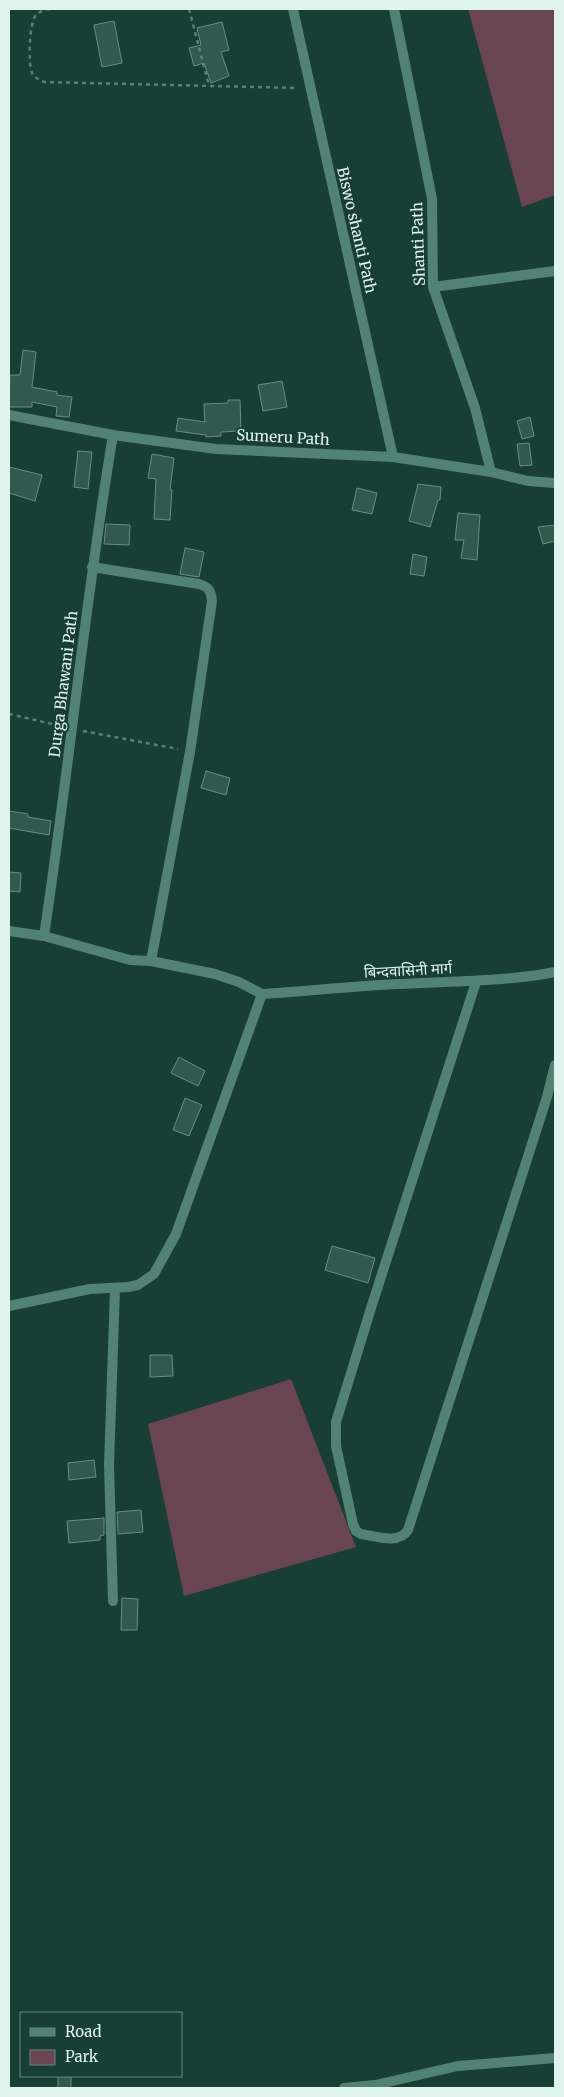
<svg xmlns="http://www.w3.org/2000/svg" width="564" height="2097" font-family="Merriweather,'Noto Sans Devanagari',serif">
	<rect width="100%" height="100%" fill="#183e35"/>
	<path fill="#684551" d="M468 9H555V195L522 207Z
		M291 1379 356 1547 184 1596 148 1424Z"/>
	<path fill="#33594f" stroke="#678e82" d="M114 21 122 63 102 67 94 25Z
		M222 22 229 50 221 52 229 76 211 83 204 63 194 66 189 48 201 45 197 28Z
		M23 350 36 352 32 387 57 392V395L72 397 69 417 56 416 57 407 32 402V407H9L10 375H20Z
		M282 381 287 407 263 411 258 385Z
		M228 400H240L241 431 221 432V436L206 437V435L176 431 178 418 205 422 204 404 228 403Z
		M530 417 534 436 522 439 517 421Z
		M529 443 532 465 520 466 517 444Z
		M78 451 92 452 88 489 74 487Z
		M152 454 174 458 170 489 172 490 170 520 154 519 156 479 148 478Z
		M9 467 42 475 35 501 9 493Z
		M418 484 441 487 440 500H438L430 527 409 521Z
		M357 488 377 493 372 514 352 510Z
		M458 513 480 515 477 560 461 558 464 540H455Z
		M106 524 130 525 129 545 104 544Z
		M555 525V541L543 544 538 527Z
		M185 548 204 552 199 577 180 574Z
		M413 554 427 557 424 576 410 574Z
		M206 771 230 778 226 795 201 788Z
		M9 811 28 814V817L51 821 49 835 9 828Z
		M9 872 21 873 20 892 9 891Z
		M179 1057 205 1071 198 1086 171 1073Z
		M185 1098 202 1105 189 1136 173 1130Z
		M332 1246 375 1258 368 1283 325 1270Z
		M150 1355H172L173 1376 150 1377Z
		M94 1460 96 1477 69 1480 68 1463Z
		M141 1510 143 1532 118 1534 117 1512Z
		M104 1518V1535L100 1536V1540L69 1543 67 1521Z
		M122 1598 138 1599 137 1630H121Z
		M58 2076H71V2088H58Z"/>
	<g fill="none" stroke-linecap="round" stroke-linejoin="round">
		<path stroke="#5d7e75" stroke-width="2.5" stroke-dasharray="4 4" stroke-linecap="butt" d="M50 9C45 10 40 11 36 15 29 23 28 64 32 73 35 78 39 80 44 82L298 88
			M189 9 209 86
			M9 714 61 726
			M83 731 178 749"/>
		<path stroke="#518274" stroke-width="10" d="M293 9 393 457
			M394 9 432 199 433 287 475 408 491 472
			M433 287 555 271
			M9 415 113 435 216 449 393 457 491 472 528 481 555 483
			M92 567 199 584C209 587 211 591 212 601L190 752 151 961
			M9 931 44 936 130 960 151 961 215 974 239 982 262 994
			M44 936C69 769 85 601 113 435
			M476 982 371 1308 336 1422V1446L353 1524 356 1531 361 1534C375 1536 399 1545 408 1530L547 1097 555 1065
			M262 994C308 991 354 986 399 984 452 981 504 982 555 972
			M9 1306 90 1289 128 1287 138 1285 154 1274 176 1234 262 994
			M113 1601 109 1465 115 1289
			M344 2088 375 2085 458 2066 555 2058"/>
	</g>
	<g text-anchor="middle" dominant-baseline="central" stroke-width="4" stroke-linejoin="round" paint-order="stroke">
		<g font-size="15" fill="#dff4ed" stroke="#183e35">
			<text transform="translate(357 230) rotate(77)">Biswo shanti Path</text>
			<text transform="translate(418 244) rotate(-92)">Shanti Path</text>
			<text transform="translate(283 437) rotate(3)">Sumeru Path</text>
			<text transform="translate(63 684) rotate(-83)">Durga Bhawani Path</text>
			<text transform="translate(408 970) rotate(-3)">बिन्दवासिनी मार्ग</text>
		</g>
	</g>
	<rect width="564" height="2097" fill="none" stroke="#dff4ed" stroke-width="20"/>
	<rect x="20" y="2012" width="162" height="65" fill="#183e35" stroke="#68877f"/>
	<rect x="30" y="2028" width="25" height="8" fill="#518274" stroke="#68877f"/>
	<text x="65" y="2037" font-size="15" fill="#dff4ed">Road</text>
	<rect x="30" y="2050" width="25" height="15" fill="#684551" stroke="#68877f"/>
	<text x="65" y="2062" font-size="15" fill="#dff4ed">Park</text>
</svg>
